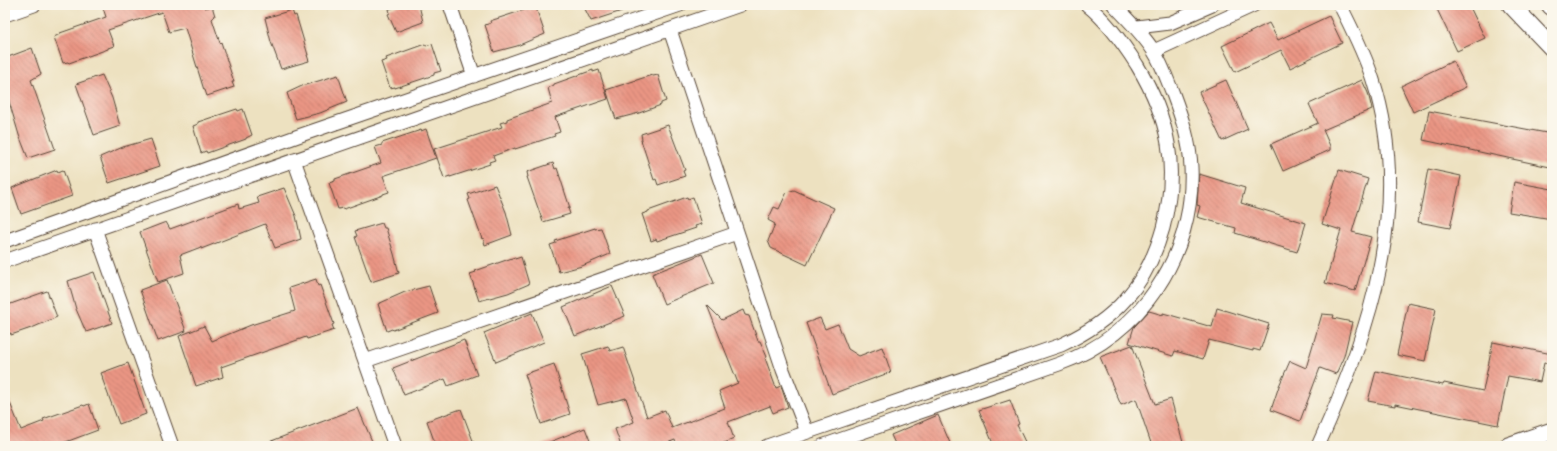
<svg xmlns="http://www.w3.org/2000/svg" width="1557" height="451" font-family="'Gochi Hand',sans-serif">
	<defs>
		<pattern id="building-back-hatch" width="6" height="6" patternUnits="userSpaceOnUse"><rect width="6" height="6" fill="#ea9584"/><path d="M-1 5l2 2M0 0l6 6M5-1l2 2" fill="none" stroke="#bf7a6b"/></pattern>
	</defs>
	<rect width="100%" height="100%" fill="#fbf7ec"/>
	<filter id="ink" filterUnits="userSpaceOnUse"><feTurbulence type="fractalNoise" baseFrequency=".025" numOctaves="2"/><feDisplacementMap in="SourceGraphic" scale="8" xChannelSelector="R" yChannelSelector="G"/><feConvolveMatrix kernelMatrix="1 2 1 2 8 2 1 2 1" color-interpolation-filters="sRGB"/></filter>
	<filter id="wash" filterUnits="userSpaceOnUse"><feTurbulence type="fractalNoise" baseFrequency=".012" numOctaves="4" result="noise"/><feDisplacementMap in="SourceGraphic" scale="16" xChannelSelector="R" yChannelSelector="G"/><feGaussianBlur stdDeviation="0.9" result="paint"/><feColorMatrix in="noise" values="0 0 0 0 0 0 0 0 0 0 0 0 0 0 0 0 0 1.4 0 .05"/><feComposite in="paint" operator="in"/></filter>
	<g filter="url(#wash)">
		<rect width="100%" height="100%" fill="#ede1c0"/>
		<g id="blocks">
			<path fill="url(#building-back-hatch)" d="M102 5H204L205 8 212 6 215 16 212 19 220 43 221 42 234 82H232L234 87 207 96 205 90H204L185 28 169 32 162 12 108 30 114 46 108 48V49L69 63 68 62 63 63 54 37 60 34V33L106 17Z
				M402 5H419L423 22 396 32 388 14 390 13 389 9Z
				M592 5H633L634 7 591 21 585 9 593 7Z
				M1435 5H1469L1485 38 1457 51Z
				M530 8V10L536 8 545 34 517 46 494 52 485 25 491 23 490 21Z
				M292 10 294 16 296 15 308 55H307L309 61 281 69 271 42 265 18Z
				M1329 16 1342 43 1290 68 1281 50 1235 72 1222 46 1269 23 1278 40Z
				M425 44 426 46 432 44 441 71 434 73V75L395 88V87L390 88 381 62 387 60 386 58Z
				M32 48 41 74 31 80 55 149 28 158 19 135 5 88V61L9 59 8 57Z
				M1453 61 1466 87 1413 112 1401 86Z
				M593 70V72L599 70 608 99 555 117 560 132 554 134 555 136 515 149V148L493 156 495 160 489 162 490 164 450 177V176L444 178 434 149 502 127 500 123 507 121V119L552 103 548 88 554 85V84Z
				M102 75 112 98 120 126 94 135 76 84Z
				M338 75 347 102 320 113 296 119 287 93 302 86Z
				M652 75 653 76 658 75 666 101 661 103V105L639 113 616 119 606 90Z
				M1226 80 1248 129 1222 141 1199 92Z
				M1362 80 1368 93 1372 109 1323 130 1330 146V150L1283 171 1271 144 1318 123 1309 104Z
				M237 109 238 111 243 109 252 135 246 138V139L207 153 206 151 201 153 193 126 198 124V122Z
				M1429 111 1552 134V157L1550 167 1423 140Z
				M668 125 685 170 683 171 685 176 658 185 656 179 654 180 641 140H642L641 134Z
				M426 129 436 158 383 176 389 192 383 194V195L344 209 343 208 338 209 329 183 335 181V179L381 163 375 147 382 145V143L421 130V131Z
				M151 139 160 166 109 183 100 157 123 147Z
				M553 163 555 169 557 168 570 208H568L570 214 543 222 527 177H528L527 172Z
				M1428 169 1461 176 1450 228 1418 222Z
				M57 170 58 172 63 170 72 196 21 214 12 188Z
				M1339 170 1368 179 1352 232 1371 237 1355 291 1325 283 1341 230 1322 224Z
				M1199 174 1245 188 1241 203 1306 223 1297 252 1235 233 1236 228 1197 217 1200 206 1197 205Z
				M1514 182 1552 189V219L1509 212Z
				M495 185 506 212 512 235 485 245 483 238 482 239 468 200 470 199 468 194Z
				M284 188 296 216 301 239 275 248 265 224 201 249V247L180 255 184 273 158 282 140 232 166 222 170 229 238 204 239 209 259 203 257 197Z
				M794 190 834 208 807 265 771 248 768 241 775 224 768 220 774 207 779 209 787 192Z
				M687 197 688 199 693 197 702 224 695 226 696 228 657 241 656 239 651 241 642 214 648 212V211Z
				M382 223 384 228H386L394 254 399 273 371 282 355 237 357 236 355 231Z
				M595 228V229L601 228 610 254 582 266 559 272 550 245 556 243 555 241Z
				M702 254 714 283 664 304 652 274Z
				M515 257V259L521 257 529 284 508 293 479 301 470 274 476 272 475 271Z
				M94 272 112 323 86 332 76 309 68 281Z
				M316 279 318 286 320 285 334 324 332 325 334 330 307 339 306 337 221 367 223 377 196 386 179 336 204 326 212 341 251 325 295 311 289 288Z
				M167 280 186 331 158 341 140 290Z
				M429 286 438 313 393 330 392 329 387 331 378 304 405 292Z
				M612 286 625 316 575 336 563 307Z
				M47 291 57 317 34 327 11 335V333L5 335V306Z
				M1408 303 1436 309 1425 361 1397 355Z
				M707 305 722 320 743 310 745 315 749 316 758 341H760L767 357 765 358 776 388 781 386 788 407 773 413 770 406 728 422 734 439 717 446H677L675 440 659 446H621L615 429 634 422 626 398 598 405 582 354 608 346 610 351 623 347 647 417 665 410 672 428 725 408 719 391 738 383Z
				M1217 308 1269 324 1260 351 1253 349V351L1209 340 1203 359 1175 351 1173 356 1129 343 1134 327 1149 311 1163 315V313L1212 327Z
				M532 313 544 342 496 362 484 333Z
				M1322 314 1334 315 1333 318 1352 322 1344 356 1336 374 1320 368 1300 421 1271 410 1279 386 1290 361 1306 368Z
				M820 318 825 329 838 324 848 349 859 356 882 347 891 372 832 394 806 323Z
				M464 340 477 375 448 386 445 379 404 395 393 368Z
				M1493 342 1552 354V365L1544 363 1540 382 1508 376 1498 425 1395 404V406L1368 401 1376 371 1443 385 1444 383 1483 391Z
				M1132 345 1155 404 1171 399 1184 446H1152L1136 399 1121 405 1100 357Z
				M128 363 146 414 119 424 102 378H103L101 373Z
				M554 364 570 414 541 424 525 374Z
				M6 393 21 430 44 421 43 419 83 405 84 406 89 404 98 430 55 446H5Z
				M1010 400 1019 424 1017 425 1027 446H994L979 410Z
				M358 408 374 446H261V445Z
				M461 409 475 446H436L427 421Z
				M938 415 950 443 943 446H896L891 435Z
				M585 428 592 446H542V445Z"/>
		</g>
	</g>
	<g filter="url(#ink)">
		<use href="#blocks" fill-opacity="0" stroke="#564536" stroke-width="1"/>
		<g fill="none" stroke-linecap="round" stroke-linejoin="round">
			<g stroke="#564536" stroke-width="15">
				<path id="minor" d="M450 5 474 76
					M5 15 34 5
					M1137 27 1170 23 1212 5
					M670 30 783 370 807 432
					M1154 51 1254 5
					M294 160 395 446
					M95 229 172 446
					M5 241 301 135 680 5
					M5 261 740 5
					M365 361 737 233
					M767 446 1061 345C1115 320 1147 285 1163 228 1179 167 1169 118 1137 65 1123 43 1107 21 1087 5
					M822 446 1059 364C1141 335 1195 255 1191 167 1190 142 1182 118 1173 94 1167 79 1162 64 1153 50 1142 33 1128 20 1114 5
					M1318 446C1370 332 1413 205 1373 80 1365 54 1352 29 1340 5"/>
			</g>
			<g stroke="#564536" stroke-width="19">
				<path id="tertiary" d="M1511 5 1552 48
					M1550 5 1552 7
					M1508 446 1552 431"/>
			</g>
			<use href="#minor" stroke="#fff" stroke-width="13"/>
			<use href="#tertiary" stroke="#fff" stroke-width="17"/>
		</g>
	</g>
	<rect width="1557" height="451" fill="none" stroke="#fbf7ec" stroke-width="20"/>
</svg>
